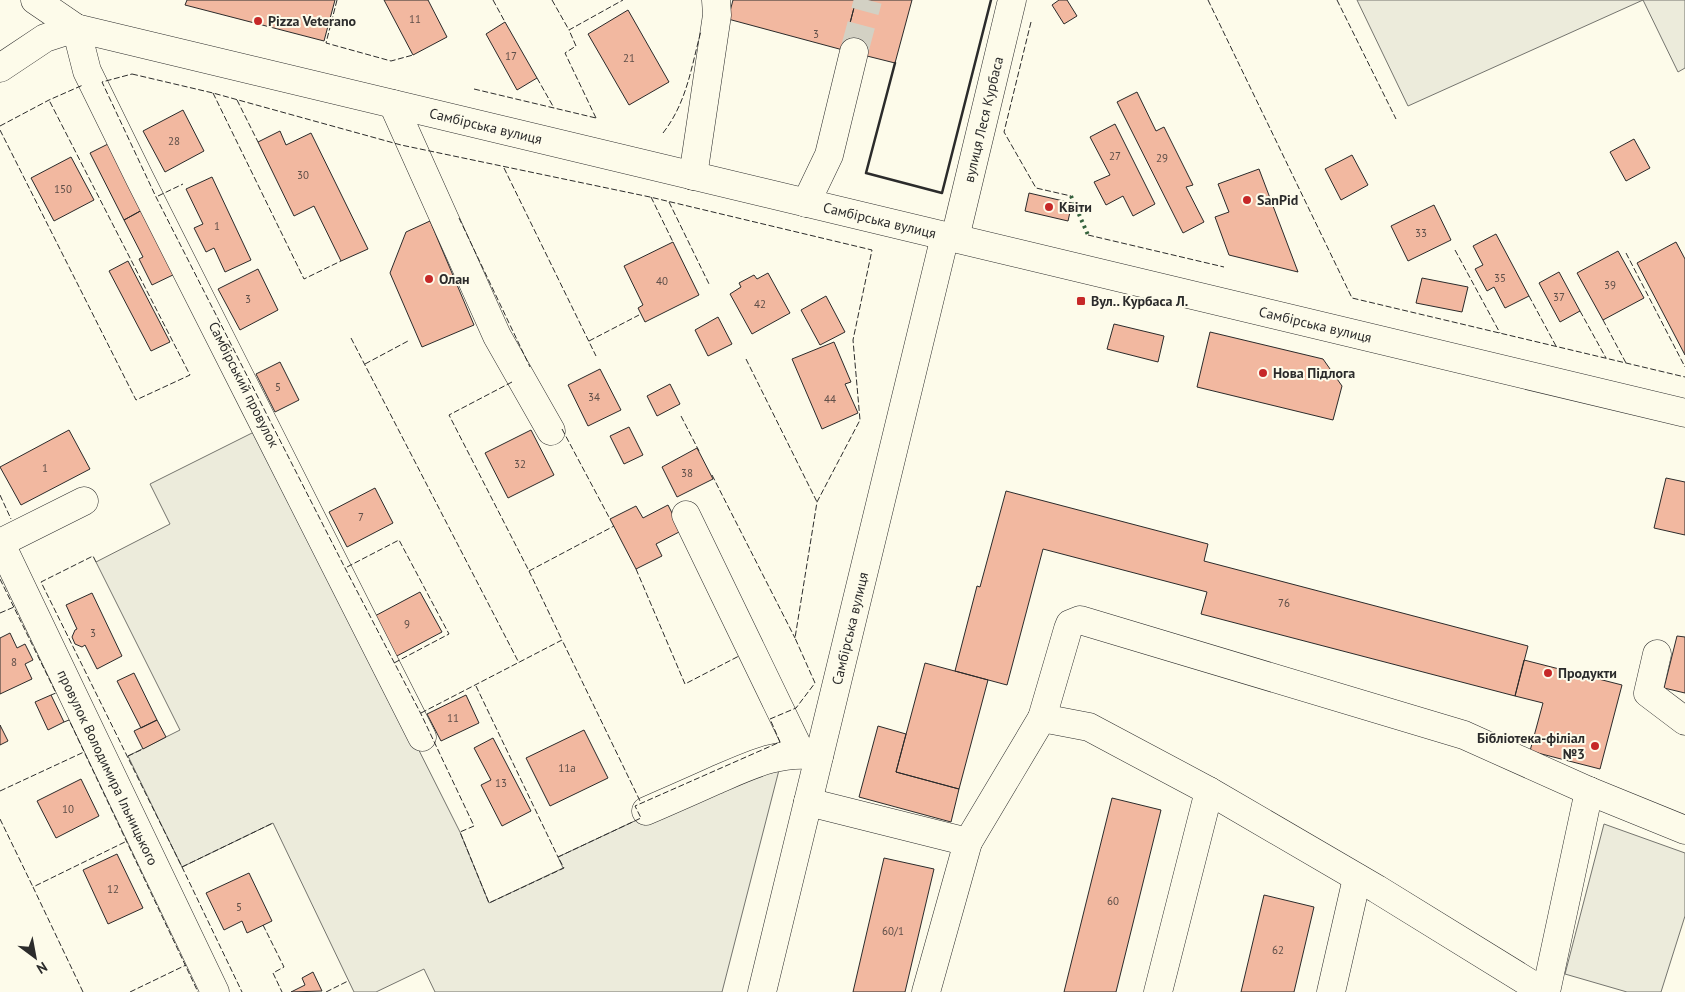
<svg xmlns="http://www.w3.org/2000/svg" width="1685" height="992" font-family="'PT Sans',sans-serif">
	<rect width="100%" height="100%" fill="#fdfbea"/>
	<path fill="#ecebdb" stroke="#74746e" d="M1357 0H1685V68L1678 72 1643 0 1408 106Z
		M258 430 460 832 489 903 563 868 558 857 641 818 644 825 760 773 779 770 722 992H435L424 969 376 992H354L273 823 182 867 128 756 180 730 96 562 170 524 150 484Z
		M1604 824 1685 853V916L1661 992H1627L1565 974Z"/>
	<path fill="#f2b8a0" stroke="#2b2b2b" d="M187 0H335L324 41 185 5Z
		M384 0H428L447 37 413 55Z
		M733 0H856L843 50 728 19Z
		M856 0H912L895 63 843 50Z
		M1059 0H1067L1077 16 1064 24 1052 5Z
		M628 10 669 82 629 105 588 34Z
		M505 22 537 78 517 90 486 34Z
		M1137 92 1156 131 1164 127 1193 185 1186 187 1204 222 1183 233 1117 102Z
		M183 110 204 151 165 172 143 131Z
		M1115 124 1155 204 1133 216 1123 196 1106 205 1094 182 1110 175 1090 137Z
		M280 131 286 145 311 133 368 249 341 261 314 206 294 216 258 142Z
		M1634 139 1650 168 1626 181 1610 152Z
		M110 143 144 209 124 220 90 153Z
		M1352 155 1368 185 1341 200 1325 169Z
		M71 157 94 200 54 221 31 178Z
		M1259 169 1298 272 1229 255 1215 217 1229 212 1218 184Z
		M212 177 251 260 225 272 214 248 206 252 194 228 203 224 186 189Z
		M1029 193 1072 203 1068 221 1025 211Z
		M1434 205 1451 240 1408 261 1391 226Z
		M144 209 177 273 152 285 139 259 143 257 124 220Z
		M430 221 474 325 422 347 390 273 406 232Z
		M1496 234 1529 296 1505 308 1494 287 1487 291 1475 269 1483 265 1473 246Z
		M673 242 699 295 645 322 638 308 643 305 624 266Z
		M1676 242 1685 259V355L1637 263Z
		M1618 251 1644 298 1603 320 1577 273Z
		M128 261 170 342 151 351 109 271Z
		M258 269 278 310 240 330 218 289Z
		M1559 272 1580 311 1560 322 1539 283Z
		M768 273 790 313 752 334 730 294 741 287 739 283 754 275 757 279Z
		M1422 278 1468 287 1462 312 1416 303Z
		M826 296 845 332 820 345 801 310Z
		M718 317 732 344 708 356 695 330Z
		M1114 324 1164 336 1158 362 1107 349Z
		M1210 332 1323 359 1342 386 1333 420 1197 387Z
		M834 342 851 382 845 384 858 413 822 429 792 359Z
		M280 362 299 400 275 412 256 374Z
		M600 369 621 410 588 426 568 385Z
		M670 384 680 404 657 416 647 396Z
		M629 427 643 455 624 464 610 436Z
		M69 430 90 469 21 505 0 467Z
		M531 430 554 475 508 498 485 453Z
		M697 448 713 479 677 497 662 467Z
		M1666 478 1685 482V535L1654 528Z
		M375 488 393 523 347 547 329 512Z
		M1006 491 1208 544 1204 561 1528 646 1515 696 1201 614 1207 592 1043 549 1007 685 955 671 977 586 980 587Z
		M668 505 681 531 656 544 662 556 636 569 610 519 636 506 643 518Z
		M420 592 442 632 395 657 373 617Z
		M92 593 122 656 97 669 85 645 82 647 75 644 72 637 75 630 77 629 66 605Z
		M10 633 17 648 25 644 33 660 25 664 32 679 0 694V638Z
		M1677 636 1685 637V693L1664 688Z
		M1524 660 1622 685 1600 769 1530 751 1543 703 1515 696Z
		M925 663 988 680 959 789 896 772Z
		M134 673 157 720 141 728 117 681Z
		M51 695 64 722 48 730 35 702Z
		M466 695 479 723 441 741 427 714Z
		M157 720 166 737 143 749 134 731Z
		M0 725 8 741 0 745Z
		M878 726 906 734 896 772 959 789 951 822 859 797Z
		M584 730 608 778 550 806 526 758Z
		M493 738 531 811 502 826 481 785 491 780 474 748Z
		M81 779 99 816 56 838 37 801Z
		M1112 798 1161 810 1116 992H1064Z
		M117 854 143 908 108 924 83 870Z
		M884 858 934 869 905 992H853Z
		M249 873 272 921 247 933 242 921 224 930 206 893Z
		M1264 895 1314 907 1294 992H1241Z
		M313 972 322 991 291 992 305 985 302 978Z"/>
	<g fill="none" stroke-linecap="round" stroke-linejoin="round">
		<path stroke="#d3d1c4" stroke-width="28" stroke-dasharray="28 14" stroke-linecap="butt" d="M854 52 868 0"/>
		<g stroke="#2b2b2b" stroke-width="29">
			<g id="minor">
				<path id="s1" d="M76 28 87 71 140 179 422 737"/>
				<path d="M393 104 497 336 551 431"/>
				<path d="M693 176 717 15 716 0"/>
				<path d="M806 203 829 155 854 52"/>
				<path id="s2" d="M955 238 1012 0"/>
				<path d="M686 515 801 753"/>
				<path id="s3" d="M0 542 215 992"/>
				<path d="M0 543 84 501"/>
				<path d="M1657 654 1648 693 1685 721"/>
				<path d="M1042 718 1068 629 1070 624 1080 620 1464 735 1589 791 1685 830"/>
				<path d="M808 802 968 842 1042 718 1089 727 1209 791 1377 889 1544 992"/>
				<path d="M646 811C669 801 692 791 714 781 749 766 779 750 819 756"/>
				<path id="s4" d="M762 992 945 236"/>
				<path d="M926 992 968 842"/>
				<path d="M1158 992 1209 791"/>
				<path d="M1331 992 1357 878"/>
				<path d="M1546 992 1589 791"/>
			</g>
		</g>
		<g stroke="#2b2b2b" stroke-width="29">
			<g id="major">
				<path id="s5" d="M35 0 76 28 1685 413"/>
				<path d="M0 68 45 38 76 28"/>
			</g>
		</g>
		<use href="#minor" stroke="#fdfbea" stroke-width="28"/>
		<use href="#major" stroke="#fdfbea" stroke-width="28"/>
		<path stroke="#34623c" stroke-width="4" stroke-dasharray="2.5 4" stroke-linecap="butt" d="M1071 196 1088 235"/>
		<path stroke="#2b2b2b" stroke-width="1" stroke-dasharray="6 2.5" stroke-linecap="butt" d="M337 0 326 43 391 61 413 55
			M493 0 505 22
			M552 0 569 30
			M1208 0 1352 298 1685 377
			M1337 0 1396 119
			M1031 22 1004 132 1036 188 1071 196
			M132 74 213 93 401 145 650 197 872 250 853 340 860 420 817 502 795 638 815 683 796 708 770 719 780 742 635 806 641 818 558 857 564 868 489 903 460 832 474 826 421 714 345 568 156 197 102 82Z
			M537 78 554 108
			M474 89 596 118
			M213 93 304 279 341 261
			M237 100 258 142
			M596 118 565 53 576 46 569 30 623 0
			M0 126 49 100 83 85
			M0 130 136 400 190 375 49 100
			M663 133C687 102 691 68 701 31
			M504 168 596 356
			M158 196 183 184
			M651 197 673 242
			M669 202 710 286
			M459 218 530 367
			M1088 235 1224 267
			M1455 250 1500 333
			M1626 253 1685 367
			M1529 296 1556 346
			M1580 311 1606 358
			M1603 320 1626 363
			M351 338 519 663
			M589 341 639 315
			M746 359 817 502
			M365 364 408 341
			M512 382 449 415 529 571 614 526
			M681 416 699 451
			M562 429 610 519
			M712 475 795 638
			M0 495 11 519
			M96 562 93 556 41 582 182 867 242 992
			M347 567 399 540 449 634 394 663
			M636 569 685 684 739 656
			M529 571 562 640
			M0 579 56 693 51 695
			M0 613 14 607
			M476 686 558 857
			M421 713 562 640 641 803
			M64 722 69 720 198 992
			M128 756 143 749
			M0 791 84 752
			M0 819 33 887
			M182 867 273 823
			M263 925 284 967 273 973 282 992
			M83 992 33 887 127 841
			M130 992 186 965
			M326 992 348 981"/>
		<path stroke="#2b2b2b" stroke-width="2.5" d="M895 63 866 173 942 193 991 0"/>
	</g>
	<g fill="#c62828" stroke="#fdfbea" stroke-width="2">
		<circle cx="258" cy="21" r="5"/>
		<circle cx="1247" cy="200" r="5"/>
		<circle cx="1049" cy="207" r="5"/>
		<circle cx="429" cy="279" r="5"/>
		<rect x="1076" y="296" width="10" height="10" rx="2.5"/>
		<circle cx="1263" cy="373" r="5"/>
		<circle cx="1548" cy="673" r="5"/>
		<circle cx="1595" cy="746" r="5"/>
	</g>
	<g text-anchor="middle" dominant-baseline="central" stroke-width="4" stroke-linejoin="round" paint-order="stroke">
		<g font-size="11" fill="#5d4e48">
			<text x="415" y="19">11</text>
			<text x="816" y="34">3</text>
			<text x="511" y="56">17</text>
			<text x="629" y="58">21</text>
			<text x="174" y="141">28</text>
			<text x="1115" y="156">27</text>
			<text x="1162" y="158">29</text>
			<text x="303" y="175">30</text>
			<text x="63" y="189">150</text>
			<text x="217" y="226">1</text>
			<text x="1421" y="233">33</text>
			<text x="1500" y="278">35</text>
			<text x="662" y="281">40</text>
			<text x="1610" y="285">39</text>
			<text x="1559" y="297">37</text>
			<text x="248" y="299">3</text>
			<text x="760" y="304">42</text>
			<text x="278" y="387">5</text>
			<text x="594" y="397">34</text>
			<text x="830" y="399">44</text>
			<text x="520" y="464">32</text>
			<text x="45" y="468">1</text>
			<text x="687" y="473">38</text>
			<text x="361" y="517">7</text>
			<text x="1284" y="603">76</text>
			<text x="407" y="624">9</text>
			<text x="93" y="633">3</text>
			<text x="14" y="662">8</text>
			<text x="453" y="718">11</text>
			<text x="567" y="768">11а</text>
			<text x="501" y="783">13</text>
			<text x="68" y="809">10</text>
			<text x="113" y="889">12</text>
			<text x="1113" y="901">60</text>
			<text x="239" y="907">5</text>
			<text x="893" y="931">60/1</text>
			<text x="1278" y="950">62</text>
		</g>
		<g font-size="14" font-weight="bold" fill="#2b2b2b" stroke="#fdfbea" text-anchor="start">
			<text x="268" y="21">Pizza Veterano</text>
			<text x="1257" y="200">SanPid</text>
			<text x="1059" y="207">Квіти</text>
			<text x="439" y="279">Олан</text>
			<text x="1091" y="301">Вул.. Курбаса Л.</text>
			<text x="1273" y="373">Нова Підлога</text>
			<text x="1558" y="673">Продукти</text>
			<text x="1585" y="738" text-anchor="end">Бібліотека-філіал<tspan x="1585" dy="16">№3</tspan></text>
		</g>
		<g font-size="14" fill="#2b2b2b" stroke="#fdfbea">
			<text stroke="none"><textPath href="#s2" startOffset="122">вулиця Леся Курбаса</textPath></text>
			<text stroke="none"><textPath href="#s5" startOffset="471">Самбірська вулиця</textPath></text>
			<text stroke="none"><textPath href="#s5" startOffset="876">Самбірська вулиця</textPath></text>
			<text stroke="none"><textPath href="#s5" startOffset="1324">Самбірська вулиця</textPath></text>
			<text stroke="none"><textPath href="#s1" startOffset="395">Самбірський провулок</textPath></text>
			<text stroke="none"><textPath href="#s4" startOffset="374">Самбірська вулиця</textPath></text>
			<text stroke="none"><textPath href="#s3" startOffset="250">провулок Володимира Ільницького</textPath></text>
		</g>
	</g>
	<g transform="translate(35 957) rotate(148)" stroke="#fdfbea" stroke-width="4" paint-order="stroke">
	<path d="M0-4L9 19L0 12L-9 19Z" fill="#2b2b2b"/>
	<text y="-8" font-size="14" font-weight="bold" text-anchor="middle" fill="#2b2b2b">N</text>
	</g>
</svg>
